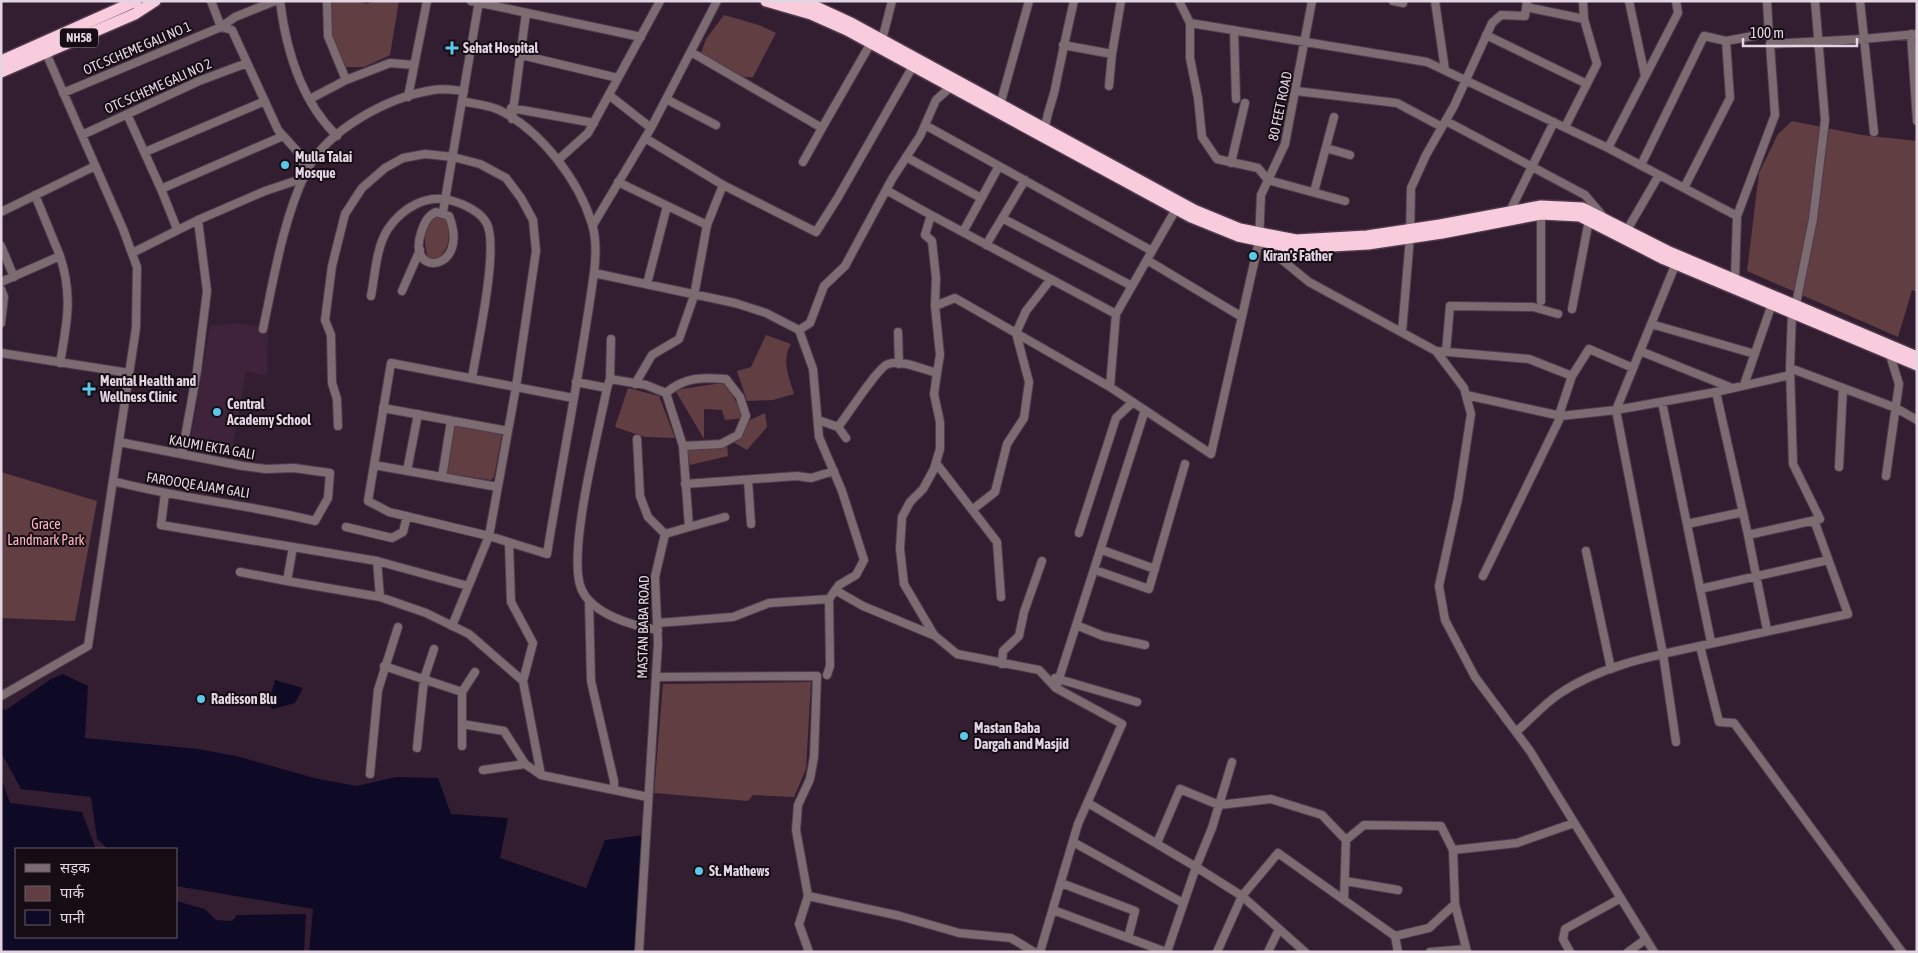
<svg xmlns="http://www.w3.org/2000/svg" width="1918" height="953" font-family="'Asap Condensed','Noto Sans Devanagari',sans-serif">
	<rect width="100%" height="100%" fill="#331e31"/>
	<path fill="#3e233b" d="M239 323 268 328 267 376 246 371 231 455 189 449 210 326Z"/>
	<path fill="#603e41" d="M328 1H357L366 4 375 1H399L390 55 364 67H346L331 41Z
		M724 15 759 25 776 33 753 77C736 79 713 64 701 53L706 39Z
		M1792 121 1862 135 1917 141V292L1912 290 1898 337 1747 271 1759 173 1778 134Z
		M435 215 447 219C450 234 451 248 437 259L428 258C423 240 423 229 435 215Z
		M766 335 791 344C781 360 789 377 794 394L773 400 747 401 737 371 751 367Z
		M722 383 730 391 745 418 725 420 722 410 704 409V439L675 390Z
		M628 388 659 396 675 438 645 437 615 427Z
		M765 413 767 427 747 450 733 442 750 420Z
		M454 424 502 435 494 477 491 480 443 473Z
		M727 444 728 456 690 465 687 450Z
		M1 472 97 501 75 621 1 618Z
		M811 682 806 769 794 797 753 795 748 801 654 793 663 684Z"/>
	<path fill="#0e0a26" d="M63 674 88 686 85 738 198 749 236 756 318 779 357 786 396 777 438 778 451 814 508 818 500 858 586 888 605 840 645 835 640 952H309L313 909 176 886V849H108L97 839 91 797 21 789 1 752V709L6 710 51 679Z
		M275 680 303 688 295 703 273 709 268 705Z
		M1 778 10 803 82 812 96 849H16V937H176V901L205 909 216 920 232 921 237 915 306 914 304 952H1Z"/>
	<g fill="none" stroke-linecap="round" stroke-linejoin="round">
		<g stroke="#4f3b4d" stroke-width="10">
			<path id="minor" d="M211 1 221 27 232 30 278 130 297 151 307 171
				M280 1C286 50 301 101 337 136
				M327 1 328 36 346 80
				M471 1 641 37
				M1179 1 1190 23V58L1198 98 1202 137 1217 159 1258 168 1268 180 1345 201
				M1393 1 1403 3
				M1435 1 1445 70
				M1583 1 1584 19
				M1629 1 1645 76
				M1767 1 1769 37
				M1860 1 1874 132
				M1526 7 1584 19 1597 64 1565 127
				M1190 23 1427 62 1608 148 1737 216 1735 279 1733 284
				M1234 30 1236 99
				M1911 34 1917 121
				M1486 35 1587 84
				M882 40 892 1
				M1063 45 1112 54 1121 1
				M691 52 822 128 803 162
				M521 55 618 78
				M1109 86 1112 54
				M1296 91 1397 103 1442 127
				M63 93 221 27 235 17 275 1
				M609 95 651 128
				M408 97 427 1
				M310 99 346 80 390 63 414 65
				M666 99 716 125
				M462 101C474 104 489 105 499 110 541 130 579 181 592 224 597 240 596 257 594 273 581 367 562 461 547 554L489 536 389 512 368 501 391 363 573 398
				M1000 105 1029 1
				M511 108 594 123
				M127 114 161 189
				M512 119 526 13
				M1446 121 1585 195 1602 215
				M925 125 1152 251
				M822 128 872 41
				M1045 130C1046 115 1052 103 1055 89 1061 60 1067 30 1074 1
				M82 135 199 81 247 63
				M645 138 723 185 707 225
				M1326 148 1350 155
				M1608 148 1678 13 1676 1
				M145 152 265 101
				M906 157 981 198
				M558 160 588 133 660 1
				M1231 163 1245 103
				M1641 165 1704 36 1726 41 1769 33
				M618 182 707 225 694 296 679 339 652 355 635 384
				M723 185 816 232 837 199 913 66
				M1684 188 1730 98 1726 41
				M1314 192 1334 117
				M35 195 60 256
				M1510 211 1554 122
				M1 212 95 166
				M436 212 449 216C471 271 406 279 421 233 424 224 427 216 436 212Z
				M443 212 479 1
				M931 215 1116 314
				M1737 216 1775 115 1770 44 1863 39 1917 34
				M1002 218 1132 286
				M198 220 265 191 304 178
				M593 225 651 128 717 1
				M177 229 161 189 283 136
				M1627 230 1659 175
				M963 232 999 166
				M1260 242 1309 282 1436 351 1464 388 1471 414 1458 499 1439 586 1445 620 1475 677 1530 751 1654 952
				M986 245 1025 180
				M1 246 14 277
				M132 253 198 220 207 291 197 371 182 454
				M1147 260 1242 317
				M1676 263 1616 410 1663 654 1676 742
				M594 273 735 303 766 313 799 330 813 369 819 437 842 491 864 560 856 575 839 585 829 599 769 603 733 617 658 623
				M1 282 60 256C73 295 67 323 60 363
				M647 284 667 206
				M1 289 4 297 1 323
				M402 291 420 250
				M371 296C375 276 376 247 388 229 402 208 427 193 453 201 464 204 481 212 487 224 499 248 477 347 472 378
				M1541 301V214
				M1796 304 1813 219 1825 120 1815 1
				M935 306 955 298 1110 387 1116 314 1176 209
				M1572 309 1589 220
				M1792 312 1790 368 1896 408 1917 420
				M1651 324 1755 354
				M263 329C274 277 283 220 306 172 327 129 389 97 433 90 443 88 454 90 464 91
				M799 330 810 323 824 286 845 266 892 179 920 136 936 100 954 84
				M898 332 899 364
				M1402 332 1410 237 1411 188 1426 155 1454 106 1492 23 1501 15 1525 16 1527 1
				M1436 351 1529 359 1572 376 1559 415
				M1640 351 1732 388
				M1446 352 1450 306 1533 307 1558 314
				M1 353 129 373
				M1790 368 1793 464 1820 519 1748 535 1716 392 1790 375
				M937 373 934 394 940 422V449L934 469 923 489 910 502 902 517 900 549 904 584 934 635 957 654 1039 670 1056 688 1122 724 1078 824 1040 952
				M1572 376 1589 349 1633 368
				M610 379 611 339
				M576 382 607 388 610 379 646 385 666 393 683 446 689 527 665 534 655 577 658 643 639 952
				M1744 385 1772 304
				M1110 387 1211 454 1259 241 1261 195 1285 144 1312 1
				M607 388C599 430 567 552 581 588 591 614 633 626 658 630
				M666 393C684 377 703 377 726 379L740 397 746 416 738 435 721 444 683 446
				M1466 395 1561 416 1616 410 1716 392
				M1662 402 1711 642
				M383 408 508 431
				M818 420 838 427 846 438
				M338 426 337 399 332 383 331 335 325 320 332 266 345 214 362 188 385 168 403 158 425 154 453 157 480 164 506 178 521 198 533 220 536 251 516 387 489 536 452 626
				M838 427C847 416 878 367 888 364 901 359 924 370 937 373L940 355 935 306 936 278 932 241 925 235 931 215 886 190
				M637 439 640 496 648 517 665 534
				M936 463 997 542 1001 597
				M374 465 498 487
				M1839 467 1843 388
				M407 471 418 414
				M1886 476 1899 384 1889 352
				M442 477 451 421
				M748 480 751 524
				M113 481C179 499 248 504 315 521L328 498 330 473 294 468 266 469 243 466 119 442
				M685 484 797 476 811 478 834 471
				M165 493 161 525 293 547 287 581 240 572
				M972 510 995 492 1007 444 1024 418 1029 382 1016 333 1026 311 1051 279
				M1687 524 1743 512
				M346 527 392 538 403 532 407 516
				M689 527 725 517
				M1079 533 1116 418 1133 402
				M1748 535 1767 630
				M509 543 511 602 533 643 523 681
				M293 547 377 561 380 597
				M1102 550 1155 569
				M1586 551 1611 669
				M377 561 468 586
				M1095 570 1149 589 1185 464
				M1483 576 1561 416
				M287 581 380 597 426 613 469 634 523 681 541 775 648 797
				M1700 589 1828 560
				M835 590 863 606 933 635
				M589 601 591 681 614 781V789
				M1076 625 1103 636 1145 645
				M1700 646 1848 614 1814 520
				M1002 664 1003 651 1019 636 1024 612 1042 561
				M384 666 462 692V746
				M827 675 830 666 829 599
				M656 677 817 676 814 757 810 779 798 805 796 830 808 896 900 916 959 933 1011 938 1034 952
				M1055 678 1137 702
				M1056 688 1145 410
				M462 692 475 672
				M1 696 88 646 136 328 137 267 123 229 46 53
				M462 724 504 731 525 764 541 775
				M1516 732C1530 720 1543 705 1559 694 1600 666 1652 656 1700 646L1719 722 1734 723 1902 952
				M417 748 424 679 434 649
				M483 770 525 764
				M370 774 378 690 398 627
				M1088 803 1196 867 1212 828 1232 762
				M1073 842 1183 903
				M1157 843 1180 789 1219 805 1271 799 1322 815 1346 840
				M1345 881 1398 890
				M1061 883 1135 911 1128 938
				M808 896 799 924 809 952
				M1455 904 1467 952
				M1053 910 1166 952
				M1395 936 1344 900 1346 840 1364 825 1441 826 1453 850
				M1167 952 1196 867 1242 896 1217 952
				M1268 952 1279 929
				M1305 952 1242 896 1278 853 1344 900
				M1398 952 1395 936 1429 928 1455 904 1453 850 1517 843 1574 823
				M1430 952 1466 949
				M1570 952 1563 939 1565 929 1621 898
				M1628 952 1646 939"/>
		</g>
		<g stroke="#4f3b4d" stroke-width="14">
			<path id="highway" d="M766 1 811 14 847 30 1191 217 1238 236 1295 248 1368 244 1442 233 1541 214 1580 216 1664 259 1917 365
				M795 1 814 6 851 23 1194 210 1240 229 1296 240 1367 236 1440 225 1541 206 1582 208 1667 251 1917 357
				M1 61 136 1
				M1 72 135 14 155 1"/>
		</g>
		<use href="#minor" stroke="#7d6b72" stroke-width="8"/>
		<use href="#highway" stroke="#f8cbdd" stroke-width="11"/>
	</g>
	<g fill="#5bc8e7" stroke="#150c14" stroke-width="2">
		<path d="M449.5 40.5h5v5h5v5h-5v5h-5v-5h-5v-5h5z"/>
		<circle cx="285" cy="165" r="5"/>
		<circle cx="1253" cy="256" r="5"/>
		<path d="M86.5 381.5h5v5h5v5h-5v5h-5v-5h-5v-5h5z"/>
		<circle cx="217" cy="412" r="5"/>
		<circle cx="201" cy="699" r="5"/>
		<circle cx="964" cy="736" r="5"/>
		<circle cx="699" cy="871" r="5"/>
	</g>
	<g text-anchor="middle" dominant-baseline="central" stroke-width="4" stroke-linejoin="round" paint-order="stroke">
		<rect fill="#150c14" stroke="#a498a4" stroke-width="1" x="60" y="28.5" width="38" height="19" rx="4"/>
		<g font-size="12" font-weight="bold" fill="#e2d4e1">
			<text x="79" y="38">NH58</text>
		</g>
		<g font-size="14" fill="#e2d4e1" stroke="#150c14">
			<text transform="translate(137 48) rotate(-23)">OTC SCHEME GALI NO 1</text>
			<text transform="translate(158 86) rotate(-24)">OTC SCHEME GALI NO 2</text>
			<text transform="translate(1280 106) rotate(-78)">80 FEET ROAD</text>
			<text transform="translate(212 447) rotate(10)">KAUMI EKTA GALI</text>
			<text transform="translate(198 485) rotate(9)">FAROOQE AJAM GALI</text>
			<text transform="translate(643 627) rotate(-89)">MASTAN BABA ROAD</text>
		</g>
		<g font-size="14" font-weight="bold" fill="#e2d4e1" stroke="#150c14" text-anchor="start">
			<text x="463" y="48">Sehat Hospital</text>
			<text x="295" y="157">Mulla Talai<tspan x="295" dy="16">Mosque</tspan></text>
			<text x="1263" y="256">Kiran's Father</text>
			<text x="100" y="381">Mental Health and<tspan x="100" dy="16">Wellness Clinic</tspan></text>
			<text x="227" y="404">Central<tspan x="227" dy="16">Academy School</tspan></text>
			<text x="211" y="699">Radisson Blu</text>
			<text x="974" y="728">Mastan Baba<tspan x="974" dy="16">Dargah and Masjid</tspan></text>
			<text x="709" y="871">St. Mathews</text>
		</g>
		<g font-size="14" fill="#feb5bb" stroke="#150c14">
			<text x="46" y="524">Grace<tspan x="46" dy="16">Landmark Park</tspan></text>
		</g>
	</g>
	<rect width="1918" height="953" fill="none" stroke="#e2d4e1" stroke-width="5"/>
	<rect x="15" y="848" width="162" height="90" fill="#150c14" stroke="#675c66"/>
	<rect x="25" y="864" width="25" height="8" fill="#7d6b72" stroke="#675c66"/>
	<text x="60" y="873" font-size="15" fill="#e2d4e1">सड़क</text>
	<rect x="25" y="886" width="25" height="15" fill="#603e41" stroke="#675c66"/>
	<text x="60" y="898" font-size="15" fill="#e2d4e1">पार्क</text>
	<rect x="25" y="910" width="25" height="15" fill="#0e0a26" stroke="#675c66"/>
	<text x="60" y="923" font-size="15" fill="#e2d4e1">पानी</text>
	<path d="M1743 38v8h114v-8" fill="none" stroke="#e2d4e1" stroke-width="2.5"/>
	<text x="1750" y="38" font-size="15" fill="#e2d4e1" stroke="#150c14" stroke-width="4" paint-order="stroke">100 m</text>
</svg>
